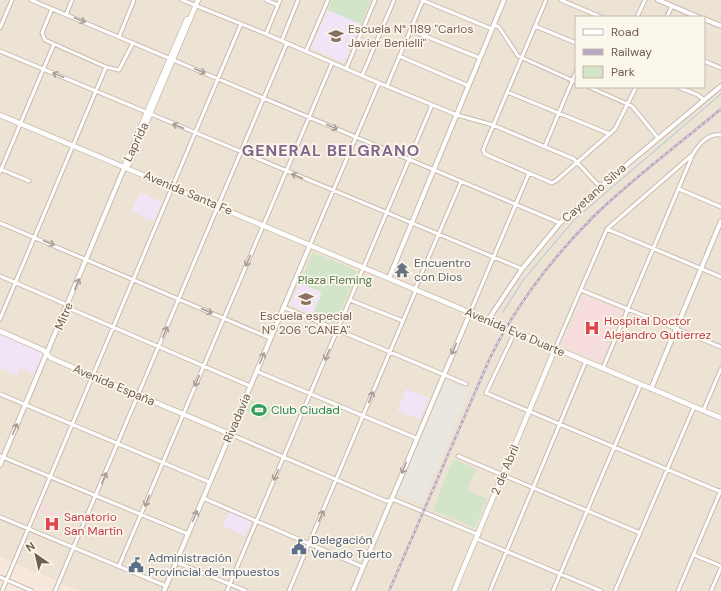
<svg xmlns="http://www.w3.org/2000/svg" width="721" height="591" font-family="'DM Sans',sans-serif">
	<rect width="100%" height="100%" fill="#f9f3e7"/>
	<path fill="#ede3d4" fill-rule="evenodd" d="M0 0H721V591H0ZM576 17H704V87H576Z"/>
	<path fill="#f8e7dd" d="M0 557 79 591H0Z"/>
	<path fill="#eae6e0" d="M446 380 470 390 421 504 397 494Z"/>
	<path fill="#f0e4f6" d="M328 10 361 24 344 63 311 48Z
		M140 192 162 202 154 221 131 211Z
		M300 283 322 292 313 315 290 305Z
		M0 335 43 353 34 374 20 368 17 375 0 368Z
		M406 389 429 398 420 420 397 410Z
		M229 512 251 522 245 536 223 526Z"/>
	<path fill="#f6dcdd" d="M584 295 622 311 600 362 562 345Z
		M42 501 46 503 45 507 60 513 51 534 45 531 50 517 37 511Z"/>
	<path fill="#d2e5c8" d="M332 0H371L361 24 328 10Z
		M313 252 357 271 335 324 313 315 322 292 300 283Z
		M250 398 257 406 264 409 266 405 273 408 267 420 245 410Z
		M453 459 476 469 467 490 487 499 475 528 433 510Z"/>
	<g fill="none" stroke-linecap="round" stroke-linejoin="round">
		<path stroke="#a6c7d1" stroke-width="1" d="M503 312 524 279 575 219 721 94"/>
		<g stroke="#c7baad" stroke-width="5">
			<path id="minor" d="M31 0 560 223
				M182 0 266 34 379 83 457 115 493 125 574 159 600 187
				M266 0 278 5
				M422 0 492 29
				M546 0 483 150 485 154 552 183 557 180 615 129 636 87
				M561 0 601 17
				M66 15 72 0
				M637 17 645 0
				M667 17 672 6
				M494 25 499 27 518 56 576 82
				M535 26 576 43
				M0 28 12 0
				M410 30 480 58
				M266 34 280 0
				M119 37 134 0
				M282 40 298 0
				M54 44 106 67
				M0 51 522 269
				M306 51 328 0
				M399 56 469 86
				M704 61 721 68
				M346 69 375 0
				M362 76 394 0
				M387 86 423 0
				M589 87 632 106 658 138
				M678 87 698 95 704 100
				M507 92 610 134
				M545 146 576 72
				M0 169 29 181
				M0 172 54 44 45 40 42 33 52 9
				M679 189 721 207
				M0 223 270 338
				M607 229 721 277
				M310 245 379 83
				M0 276 65 304 71 309 250 386
				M415 289 461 182
				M581 290 721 347
				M350 300 403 321
				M283 307 466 384
				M470 313 529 173
				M0 319 106 67 119 70 133 43
				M515 332 486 393 721 492
				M555 349 607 229 692 155
				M603 368 693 154C699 144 708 133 721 135
				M256 371 416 438
				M0 394 209 482
				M703 411 721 369
				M230 434 386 501 395 500 479 535
				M0 456 188 534
				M458 456 640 533
				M203 498 363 567
				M0 517 166 586
				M477 539 601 591
				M694 555 721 566
				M176 562 246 591
				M119 566 332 63
				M0 577 32 591
				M2 591 241 24
				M55 591 287 43
				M227 591 432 105
				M289 591 416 290
				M490 591 586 361
				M553 591 641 384
				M615 591 694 407
				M678 591 721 490
				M711 591 721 568"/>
		</g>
		<g stroke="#c7baad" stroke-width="6">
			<path id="tertiary" d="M658 0 698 17
				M704 19 721 26
				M389 278 504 0
				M488 320 522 269 560 223 600 187 721 86
				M651 389 721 221
				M0 465 125 166
				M164 591 310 245
				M353 591 470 313"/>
		</g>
		<g stroke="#cabbab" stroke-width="6">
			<path id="secondary" d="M0 115 721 418
				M125 166 129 164 198 0
				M125 166 126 161 187 19
				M0 331 43 350 51 358 230 434
				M454 591 555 349"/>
		</g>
		<use href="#minor" stroke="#fff" stroke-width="3"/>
		<use href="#tertiary" stroke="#fff" stroke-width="4"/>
		<use href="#secondary" stroke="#fff" stroke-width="4.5"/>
		<g stroke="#b7a7c1" stroke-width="2.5">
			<path id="rail" d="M389 591 489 360C515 306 553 257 595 215 634 177 679 144 721 109"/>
		</g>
		<use href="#rail" stroke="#fcf7ed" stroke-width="1" stroke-dasharray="3" stroke-linecap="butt"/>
	</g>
	<defs><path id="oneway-shaft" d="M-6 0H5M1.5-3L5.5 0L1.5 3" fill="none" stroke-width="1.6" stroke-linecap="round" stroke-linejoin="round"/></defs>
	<g stroke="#a99e95">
		<use href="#oneway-shaft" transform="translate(80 20) rotate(23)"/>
		<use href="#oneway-shaft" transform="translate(200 71) rotate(23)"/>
		<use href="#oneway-shaft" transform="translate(58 75) rotate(-158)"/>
		<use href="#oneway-shaft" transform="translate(178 126) rotate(-157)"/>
		<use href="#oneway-shaft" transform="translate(332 127) rotate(24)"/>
		<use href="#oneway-shaft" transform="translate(297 176) rotate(-157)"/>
		<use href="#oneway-shaft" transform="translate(49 243) rotate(22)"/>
		<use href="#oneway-shaft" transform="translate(248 261) rotate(113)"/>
		<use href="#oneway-shaft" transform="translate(77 284) rotate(-68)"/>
		<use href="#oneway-shaft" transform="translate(207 311) rotate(23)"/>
		<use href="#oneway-shaft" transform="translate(165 332) rotate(-67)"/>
		<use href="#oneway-shaft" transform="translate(454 349) rotate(113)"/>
		<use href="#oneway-shaft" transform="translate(327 355) rotate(113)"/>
		<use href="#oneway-shaft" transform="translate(262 358) rotate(-67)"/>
		<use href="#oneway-shaft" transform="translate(197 381) rotate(113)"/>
		<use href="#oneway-shaft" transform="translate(371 397) rotate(-67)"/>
		<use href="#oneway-shaft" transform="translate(15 429) rotate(-67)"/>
		<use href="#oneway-shaft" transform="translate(404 468) rotate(112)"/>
		<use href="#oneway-shaft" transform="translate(276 475) rotate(113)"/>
		<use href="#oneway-shaft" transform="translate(104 478) rotate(-67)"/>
		<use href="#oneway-shaft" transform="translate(147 501) rotate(112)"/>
		<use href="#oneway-shaft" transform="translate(195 516) rotate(-67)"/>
		<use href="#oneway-shaft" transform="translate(321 516) rotate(-67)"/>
	</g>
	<defs>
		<g id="school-bare" transform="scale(1.2)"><path d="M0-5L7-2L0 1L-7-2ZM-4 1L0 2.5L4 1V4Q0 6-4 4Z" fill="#8d6e63" stroke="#fcf7ed" stroke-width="2.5" paint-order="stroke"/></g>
		<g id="temple-bare" transform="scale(1.2)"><path d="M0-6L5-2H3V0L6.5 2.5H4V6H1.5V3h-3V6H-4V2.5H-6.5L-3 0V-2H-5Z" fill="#6b7280" stroke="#fcf7ed" stroke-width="2.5" paint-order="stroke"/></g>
		<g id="hospital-bare" transform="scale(1.2)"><path d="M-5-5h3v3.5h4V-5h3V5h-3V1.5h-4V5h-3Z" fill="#e0444e" stroke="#fcf7ed" stroke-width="2.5" paint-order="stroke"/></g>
		<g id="stadium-bare" transform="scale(1.2)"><path d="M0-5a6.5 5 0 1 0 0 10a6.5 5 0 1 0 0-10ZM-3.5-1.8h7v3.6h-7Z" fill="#2e9e5b" stroke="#fcf7ed" stroke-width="2.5" paint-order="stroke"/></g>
		<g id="civic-bare" transform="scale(1.2)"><path d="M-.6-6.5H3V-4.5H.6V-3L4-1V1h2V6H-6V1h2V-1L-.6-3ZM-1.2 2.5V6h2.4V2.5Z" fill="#5c6f8a" stroke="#fcf7ed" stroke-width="2.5" paint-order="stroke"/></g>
	</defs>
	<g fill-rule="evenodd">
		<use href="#school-bare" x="336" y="36"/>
		<use href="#temple-bare" x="402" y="270"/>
		<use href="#school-bare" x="306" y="299"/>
		<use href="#hospital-bare" x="592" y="328"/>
		<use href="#stadium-bare" x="259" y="410"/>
		<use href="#hospital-bare" x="52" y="524"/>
		<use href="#civic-bare" x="299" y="547"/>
		<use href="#civic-bare" x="136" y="565"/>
	</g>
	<g text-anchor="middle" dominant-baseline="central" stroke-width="3.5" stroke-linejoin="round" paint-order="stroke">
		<g font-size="12" fill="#785e54" stroke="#fcf7ed" text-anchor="start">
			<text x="348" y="29">Escuela N° 1189 "Carlos<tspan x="348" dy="14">Javier Benielli"</tspan></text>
			<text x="306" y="316" text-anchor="middle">Escuela especial<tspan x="306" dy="14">Nº 206 "CANEA"</tspan></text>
		</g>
		<g font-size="12" fill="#705d4f" stroke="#fcf7ed">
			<text transform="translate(136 142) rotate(-64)">Laprida</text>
			<text transform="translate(188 193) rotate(23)">Avenida Santa Fe</text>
			<text transform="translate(594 193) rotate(-42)">Cayetano Silva</text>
			<text transform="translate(64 316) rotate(-67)">Mitre</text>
			<text transform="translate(515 332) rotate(23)">Avenida Eva Duarte</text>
			<text transform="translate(114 385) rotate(23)">Avenida España</text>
			<text transform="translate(237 418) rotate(-67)">Rivadavia</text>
			<text transform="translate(505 470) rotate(-67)">2 de Abril</text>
		</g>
		<g font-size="12" fill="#5b616d" stroke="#fcf7ed" text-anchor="start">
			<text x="414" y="263">Encuentro<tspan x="414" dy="14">con Dios</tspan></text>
		</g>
		<g font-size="12" fill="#567a4c" stroke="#fcf7ed">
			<text x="335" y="280">Plaza Fleming</text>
		</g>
		<g font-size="12" fill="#be3a42" stroke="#fcf7ed" text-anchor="start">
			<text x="604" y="321">Hospital Doctor<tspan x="604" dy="14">Alejandro Gutierrez</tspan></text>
			<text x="64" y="517">Sanatorio<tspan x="64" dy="14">San Martín</tspan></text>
		</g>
		<g font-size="12" fill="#27864d" stroke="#fcf7ed" text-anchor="start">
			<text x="271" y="410">Club Ciudad</text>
		</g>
		<g font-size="12" fill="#4e5e75" stroke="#fcf7ed" text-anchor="start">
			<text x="311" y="540">Delegación<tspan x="311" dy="14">Venado Tuerto</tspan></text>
			<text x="148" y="558">Administración<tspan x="148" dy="14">Provincial de Impuestos</tspan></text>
		</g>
		<g font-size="16" font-weight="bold" letter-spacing="1" fill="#82678c" stroke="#fcf7ed">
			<text x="331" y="150">GENERAL BELGRANO</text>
		</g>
	</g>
	<rect x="575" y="16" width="130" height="72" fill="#fcf7ed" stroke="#c4b9ae"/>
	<rect x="583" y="29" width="20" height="6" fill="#ffffff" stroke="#c4b9ae"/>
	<text x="611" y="36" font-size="12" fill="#705d4f">Road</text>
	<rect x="583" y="49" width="20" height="6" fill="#b7a7c1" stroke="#c4b9ae"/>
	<text x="611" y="56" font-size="12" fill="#705d4f">Railway</text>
	<rect x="583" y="66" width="20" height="12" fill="#d2e5c8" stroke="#c4b9ae"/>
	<text x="611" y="76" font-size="12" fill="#705d4f">Park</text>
	<g transform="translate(36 555) rotate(326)" stroke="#fcf7ed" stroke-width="3" paint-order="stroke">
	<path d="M0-3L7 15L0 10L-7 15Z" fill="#705d4f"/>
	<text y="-6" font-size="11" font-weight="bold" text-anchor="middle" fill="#705d4f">N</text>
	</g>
</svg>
